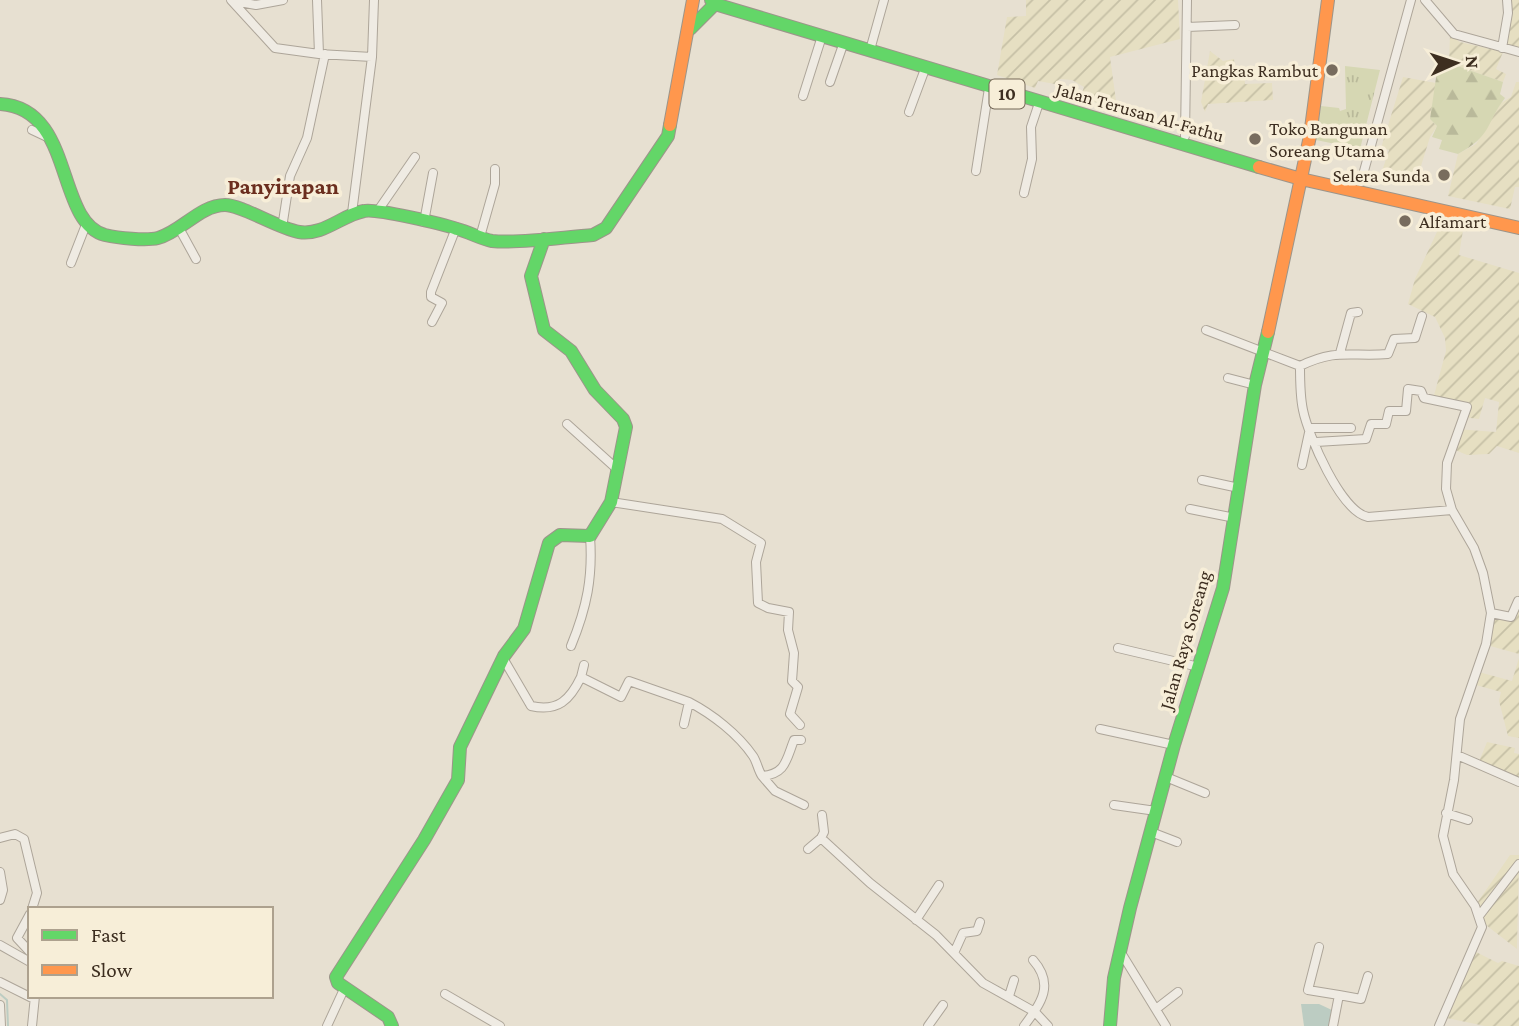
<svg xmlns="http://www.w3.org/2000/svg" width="1519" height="1026" font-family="'Crimson Pro',serif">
	<defs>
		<pattern id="farmland-furrows" width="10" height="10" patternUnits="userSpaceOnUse" patternTransform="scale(1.75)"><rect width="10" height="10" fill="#e6dfc2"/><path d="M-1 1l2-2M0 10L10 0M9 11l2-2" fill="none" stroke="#c6c0a6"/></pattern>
		<pattern id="grass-tufts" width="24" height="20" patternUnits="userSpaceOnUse" patternTransform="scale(1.75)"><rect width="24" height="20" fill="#d6d7b3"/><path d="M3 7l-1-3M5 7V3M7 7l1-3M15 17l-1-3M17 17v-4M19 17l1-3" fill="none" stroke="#b9b99a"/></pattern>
		<pattern id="forest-firs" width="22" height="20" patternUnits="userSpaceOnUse" patternTransform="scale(1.75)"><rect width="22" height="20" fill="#d6d7b3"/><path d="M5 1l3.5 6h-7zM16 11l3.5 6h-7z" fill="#b9b99a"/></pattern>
	</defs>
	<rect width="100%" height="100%" fill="#e7e0d1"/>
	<path fill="url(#farmland-furrows)" d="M1026 0H1178L1180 39 1110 57 1117 108 1080 98 1084 87 1072 80 1060 79 1055 84 1038 81 1035 88 997 75 1007 17 1026 16Z
		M1507 0H1519V51L1503 46Z
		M1450 35 1460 42 1503 52 1496 69 1506 74 1503 82 1449 63Z
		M1210 51 1223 61 1234 59 1235 72 1244 73 1245 84 1272 83 1273 100 1208 104 1205 112 1201 102Z
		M1403 77 1436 83 1430 119 1437 126 1430 137 1416 182 1383 175 1382 171 1389 150 1381 148Z
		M1516 82H1519V187H1515L1510 209 1448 196 1458 154 1476 144 1501 103 1511 97Z
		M1443 219 1464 224 1459 255 1519 273V453L1497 446 1489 454 1467 455 1453 449 1456 429 1496 432 1499 402 1485 398 1479 419 1462 417 1465 407 1433 399 1446 351 1445 338 1435 317 1408 304 1415 279Z
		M1519 607V654L1483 644 1494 615 1513 620Z
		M1519 658V738L1508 736 1499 701 1501 692 1476 685 1475 671 1512 681Z
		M1487 742 1515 748 1514 753 1519 754V781L1478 764Z
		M1510 855H1519L1517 949 1482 922 1475 906Z
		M1470 949 1498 963 1502 961 1519 966V1026H1485L1442 1017Z"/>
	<path fill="url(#grass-tufts)" d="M1345 66 1380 70 1360 149 1316 140 1321 106 1339 108 1340 111 1346 109Z"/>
	<path fill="url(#forest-firs)" d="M1449 63 1503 82 1500 94 1505 98C1485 124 1493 135 1458 154L1439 149 1442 140 1432 137 1437 126 1430 119 1437 71 1438 69 1448 70Z"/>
	<path fill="#bcccc2" d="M1301 1004H1319L1334 1011 1332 1026H1304Z"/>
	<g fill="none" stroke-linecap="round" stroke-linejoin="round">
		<path stroke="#bcccc2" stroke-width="2" d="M0 994 7 1000 8 1026"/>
		<g stroke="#ada599" stroke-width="10">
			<path id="street" d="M231 0 275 48 319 54
				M317 0 319 54 372 57
				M1425 0 1454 34 1519 52
				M234 1 256 5 283 0
				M1187 27 1235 25
				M1502 48 1508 13 1507 0
				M870 50 884 0
				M830 82 844 42
				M803 96 822 36
				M909 112 925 69
				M32 130 49 138
				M1185 136 1187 0
				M976 171 989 88
				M1361 182 1411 0
				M1024 193 1032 159 1031 127 1039 103
				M377 212 415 157
				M352 213 372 57 374 0
				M424 222 433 173
				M179 228 196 259
				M282 228 290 176 307 138 325 54
				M480 237 495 184V169
				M71 263 87 222
				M432 322 442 303 431 297V292L456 228
				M1206 330 1300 366C1300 381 1300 396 1303 410 1308 435 1341 512 1368 517L1452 510
				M1340 353 1351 313 1358 312
				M1300 366C1337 348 1350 357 1388 354L1394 339 1415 338 1422 316
				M1228 378 1255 385
				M567 424 618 470
				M1316 442 1366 439 1371 424H1386L1389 411H1406L1408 389 1421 391 1424 398 1467 407 1447 463 1446 489 1452 510 1474 548 1483 573 1491 613 1486 644 1460 719 1454 780 1443 836 1453 874 1475 906 1482 927 1439 1026
				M1302 465 1310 428H1351
				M1202 480 1239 488
				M611 502 722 519 761 543 756 562 758 603 768 608 789 612 788 630 794 653 792 681 798 687 790 714 800 725
				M1190 509 1235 518
				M1491 613 1511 617 1518 601
				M571 646C587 607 593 577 590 536
				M1118 648 1199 667
				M503 658 531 706C558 712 570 700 581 677L621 697 629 681 689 702 684 724
				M581 677 584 665
				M689 702C712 714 738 734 753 756 757 762 758 770 762 776 786 774 786 760 794 740H801
				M1100 729 1174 745
				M1457 755 1519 782
				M762 776 775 791 804 805
				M1166 777 1205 793
				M1114 805 1156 811
				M1446 813 1468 820
				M1151 832 1177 842
				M0 838 15 834 24 839 37 893 32 909
				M821 838 824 832 822 815
				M808 849 821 838 870 883 936 935 983 983 1035 1012 1048 1026
				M0 872 3 890 0 900
				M30 914 17 938 30 952
				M1479 916 1519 864
				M916 920 939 885
				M0 945 30 962
				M1319 947 1308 990 1339 995
				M1120 951 1166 1026
				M954 953 963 933 977 931 980 922
				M0 982 34 999
				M445 994 500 1026
				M1009 996 1014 980
				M0 1005 1 1026
				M1156 1009 1178 992
				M32 1026 35 996
				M327 1026 345 987
				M928 1026 943 1005
				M1024 1026C1041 1003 1055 985 1033 960
				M1333 1026 1339 995 1361 999 1368 976"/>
		</g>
		<g stroke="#9c958a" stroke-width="14">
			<path id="fast" d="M711 0 715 4 1259 167
				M690 29 715 4
				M0 104C75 108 55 222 105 235 118 238 146 241 158 238 181 232 200 205 225 205 242 205 277 228 299 232 323 236 342 215 364 211 375 208 443 224 457 229 469 232 481 239 492 241 519 244 564 237 593 235L606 228 668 136 670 125
				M392 1026 388 1017 338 983 336 977 424 840 458 780 460 747 504 656 524 629 549 543 560 535 590 536 611 502 626 427 623 419 595 390 571 351 544 330 531 276 544 239
				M1110 1026 1114 978 1130 908 1174 745 1223 588 1255 385 1268 332"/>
		</g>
		<g stroke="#9c958a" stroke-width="14">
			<path id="slow" d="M670 125 693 0
				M1259 167 1301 179 1519 228
				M1268 332 1310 136 1328 0"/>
		</g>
		<use href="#street" stroke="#efebe3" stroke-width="8"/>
		<use href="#fast" stroke="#63d668" stroke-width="12"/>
		<use href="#slow" stroke="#ff974d" stroke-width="12"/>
	</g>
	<g fill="#786c5e" stroke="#f7eed8" stroke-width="2.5">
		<circle cx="1332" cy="70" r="7"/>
		<circle cx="1255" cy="139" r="7"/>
		<circle cx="1444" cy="175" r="7"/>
		<circle cx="1405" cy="221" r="7"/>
	</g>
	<g text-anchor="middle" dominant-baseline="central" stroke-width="7" stroke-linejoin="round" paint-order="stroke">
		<rect fill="#f7eed8" stroke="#756857" stroke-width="2" x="989.5" y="79.5" width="35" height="29" rx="5"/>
		<g font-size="18" font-weight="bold" fill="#3d2e20">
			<text x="1007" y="94">10</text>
		</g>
		<g font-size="19" fill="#3d2e20" stroke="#f7eed8" text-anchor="end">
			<text x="1318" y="70">Pangkas Rambut</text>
			<text x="1269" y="128" text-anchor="start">Toko Bangunan<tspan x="1269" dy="22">Soreang Utama</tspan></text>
			<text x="1430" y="175">Selera Sunda</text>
			<text x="1419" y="221" text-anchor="start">Alfamart</text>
		</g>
		<g font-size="19" fill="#3d2e20" stroke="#f7eed8">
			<text transform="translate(1140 112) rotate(16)">Jalan Terusan Al-Fathu</text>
			<text transform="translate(1185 640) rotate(-74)">Jalan Raya Soreang</text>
		</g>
		<g font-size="23" font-weight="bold" fill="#6b2e1e" stroke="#f7eed8">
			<text x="283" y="186">Panyirapan</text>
		</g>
	</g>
	<rect x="28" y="907" width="245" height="91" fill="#f7eed8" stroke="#ada18e" stroke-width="2"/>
	<rect x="42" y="930" width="35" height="10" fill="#63d668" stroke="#ada18e" stroke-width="2"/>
	<text x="91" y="942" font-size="21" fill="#3d2e20">Fast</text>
	<rect x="42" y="965" width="35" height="10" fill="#ff974d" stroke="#ada18e" stroke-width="2"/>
	<text x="91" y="977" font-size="21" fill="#3d2e20">Slow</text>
	<g transform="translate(1456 63) rotate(87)" stroke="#f7eed8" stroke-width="5" paint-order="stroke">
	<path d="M0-5L12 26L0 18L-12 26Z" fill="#3d2e20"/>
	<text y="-10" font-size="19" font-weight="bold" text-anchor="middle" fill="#3d2e20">N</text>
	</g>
</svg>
